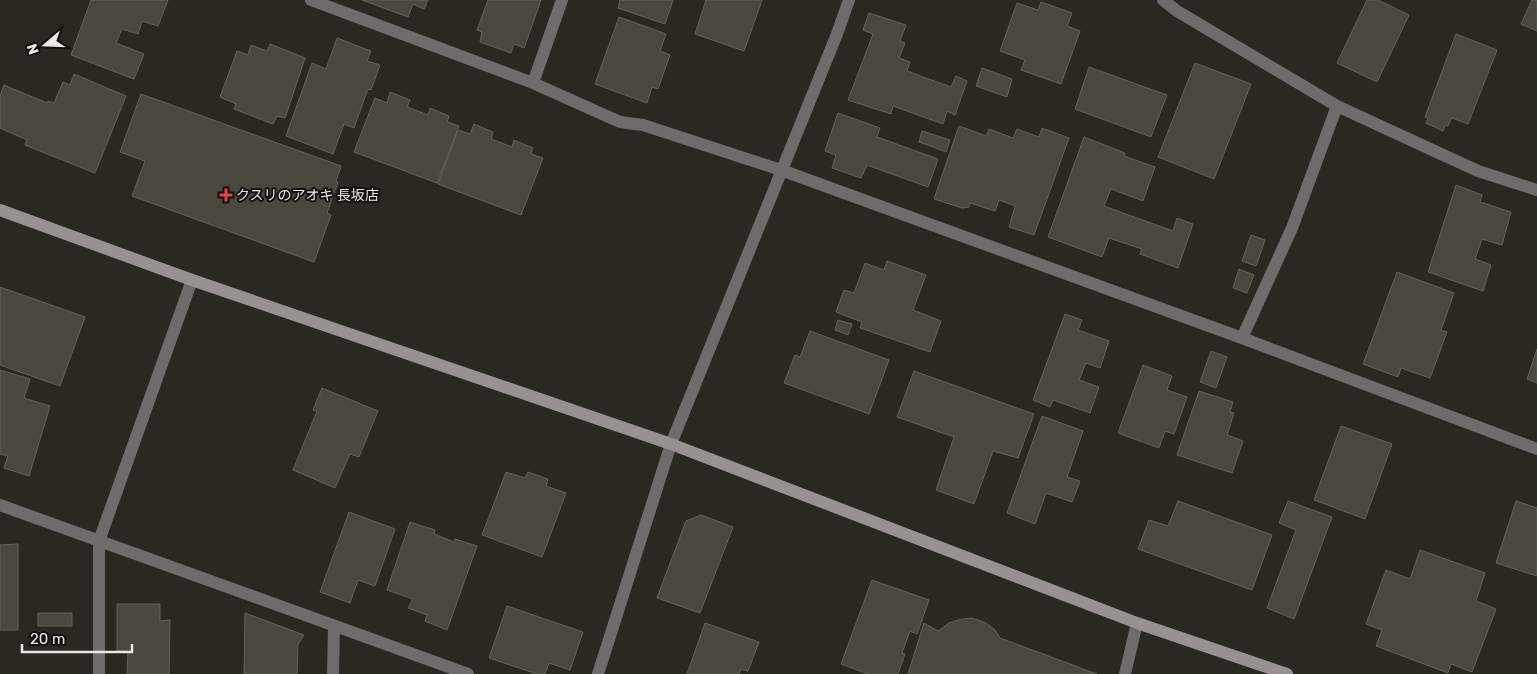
<svg xmlns="http://www.w3.org/2000/svg" width="1537" height="674" font-family="Rubik,'Noto Sans JP',sans-serif">
	<rect width="100%" height="100%" fill="#2b2821"/>
	<path fill="#4a473f" stroke="#65625a" d="M91 0H168L158 26 142 21 138 34 122 29 116 43 144 54 134 79 71 55Z
		M362 0H428L424 9 413 4 408 17Z
		M488 0H541L524 48 514 44 511 53 480 42 482 32 477 30Z
		M620 0H673L665 24 618 8Z
		M706 0H762L744 51 695 34Z
		M1367 0H1378L1409 15 1377 82 1337 63Z
		M1532 0H1537V31L1521 24Z
		M1041 2 1072 13 1067 26 1080 31 1061 84 1021 70 1025 60 1000 51 1017 3 1038 10Z
		M869 13 906 25 900 41 905 43 899 58 910 62 907 71 951 87 956 76 967 81 955 115 947 111 943 124 893 106 891 114 848 100 873 34 863 30Z
		M619 17 666 34 660 51 670 55 658 89 652 87 647 103 595 84Z
		M1456 34 1497 50 1468 124 1452 118 1448 126 1445 125 1443 131 1426 123 1428 118 1425 117Z
		M337 38 371 51 367 61 380 65 371 90 368 89 354 128 344 124 333 154 286 136 312 63 326 69Z
		M270 44 305 58 285 118 277 116 273 124 234 109 236 104 220 97 237 51 248 55 251 45 267 51Z
		M1195 63 1251 84 1214 179 1158 157Z
		M1089 67 1167 95 1151 137 1075 109Z
		M982 68 1012 79 1007 97 976 86Z
		M74 74 126 96 95 173 25 145 27 140 0 128V96L4 85 47 103 48 101 54 103 63 82 70 85Z
		M390 92 410 100 407 107 428 115 430 108 449 116 447 122 459 126 437 183 354 152 375 98 387 103Z
		M141 94 341 166 336 181 338 182 327 213 331 215 314 262 132 196 145 161 120 152Z
		M838 113 880 128 877 137 938 159 928 187 867 165 861 178 832 168 836 155 825 151Z
		M474 124 493 132 491 139 512 147 514 140 533 148 531 154 543 158 521 215 438 184 458 130 470 134Z
		M959 126 986 136 989 129 1013 138 1017 129 1039 137 1042 128 1069 138 1034 235 1009 227 1015 206 999 200 995 211 970 203 969 207 962 208 934 199Z
		M922 131 950 140 946 152 919 142Z
		M1084 137 1125 153 1124 156 1155 167 1143 201 1111 189 1104 206 1173 231 1177 218 1193 224 1178 268 1140 254 1142 249 1109 238 1102 257 1048 237Z
		M1456 185 1482 195 1480 202 1511 212 1502 245 1482 239 1475 259 1491 265 1483 291 1428 272Z
		M1251 235 1265 240 1256 266 1242 261Z
		M887 261 926 275 913 310 941 321 930 352 860 328 862 322 836 312 844 290 854 293 865 263 884 270Z
		M1239 269 1254 275 1247 293 1233 288Z
		M1397 272 1454 293 1441 330 1447 332 1430 378 1401 368 1398 377 1363 364Z
		M0 287 85 317 60 386 0 365Z
		M1065 314 1082 320 1078 330 1109 341 1100 368 1086 363 1079 380 1099 387 1090 413 1053 400 1050 407 1033 400Z
		M838 320 852 324 848 335 835 330Z
		M810 331 889 360 869 414 784 383 795 355 800 357Z
		M1537 349V383L1527 379Z
		M1211 351 1227 357 1216 388 1200 382Z
		M1143 365 1172 376 1167 390 1187 397 1174 434 1165 431 1159 448 1118 433Z
		M0 370 30 379 24 398 50 406 29 476 4 468 8 456 0 454Z
		M914 371 1034 414 1018 458 993 451 974 504 936 490 954 437 897 417Z
		M322 388 378 411 359 457 350 454 335 488 293 470 317 411 313 410Z
		M1199 391 1233 402 1230 412 1234 413 1227 435 1243 441 1232 473 1177 455Z
		M1042 416 1083 431 1067 477 1080 481 1072 502 1046 493 1035 524 1007 513Z
		M1341 426 1392 444 1365 519 1314 500Z
		M506 472 525 478 528 472 548 479 546 486 566 493 542 557 482 535Z
		M1178 501 1272 535 1252 590 1138 549 1149 520 1168 526Z
		M1288 501 1332 517 1294 619 1267 608 1296 530 1279 523Z
		M1516 501 1537 508V576L1496 563Z
		M349 512 395 529 375 586 358 580 350 603 320 592Z
		M701 515 733 527 700 613 657 598 686 521Z
		M410 522 435 530 434 534 454 542 455 539 477 546 447 630 425 621 427 615 408 608 413 599 387 590Z
		M18 544V630H0V545Z
		M1420 550 1485 573 1476 601 1496 609 1472 672 1451 664 1448 673 1376 646 1382 630 1366 624 1386 570 1410 579Z
		M872 580 929 600 917 634 910 631 902 653 905 654 898 674H868L841 664Z
		M117 604H160V621L170 620 169 674H127L128 651H117Z
		M507 606 583 632 570 670 549 663 545 674H537L489 658Z
		M38 613H72V626H38Z
		M245 613 304 635 298 644 297 674H244Z
		M972 618 986 623 995 630 1000 638 1097 674H908L924 623 938 631 949 623 962 619Z
		M705 623 759 642 748 671 741 669 739 674H687Z"/>
	<g fill="none" stroke-linecap="round" stroke-linejoin="round">
		<path stroke="#706b6a" stroke-width="12" d="M311 0 533 83 620 122 643 125 781 170 1242 338 1537 449
			M1163 0 1177 11 1337 106 1478 171 1537 190
			M533 83 562 0
			M1242 338 1292 228 1337 106
			M0 505 468 674
			M99 674V541L192 280
			M333 674 334 626
			M598 674 671 444 837 34 849 0
			M1125 674 1137 623"/>
		<path stroke="#98918f" stroke-width="12" d="M0 210 192 280 671 444 1137 623 1287 674"/>
	</g>
	<path fill="#e0444e" stroke="#12110e" stroke-width="2" d="M223.5 187.5h5v5h5v5h-5v5h-5v-5h-5v-5h5z"/>
	<g text-anchor="middle" dominant-baseline="central" stroke-width="4" stroke-linejoin="round" paint-order="stroke">
		<g font-size="14" fill="#eae8e3" stroke="#12110e" text-anchor="start">
			<text x="236" y="195">クスリのアオキ 長坂店</text>
		</g>
	</g>
	<g transform="translate(45 45) rotate(251)" stroke="#12110e" stroke-width="4" paint-order="stroke">
	<path d="M0-4L9 19L0 12L-9 19Z" fill="#eae8e3"/>
	<text y="-8" font-size="14" font-weight="bold" text-anchor="middle" fill="#eae8e3">N</text>
	</g>
	<path d="M22 644v8h110v-8" fill="none" stroke="#eae8e3" stroke-width="2.5"/>
	<text x="30" y="644" font-size="15" fill="#eae8e3" stroke="#12110e" stroke-width="4" paint-order="stroke">20 m</text>
</svg>
